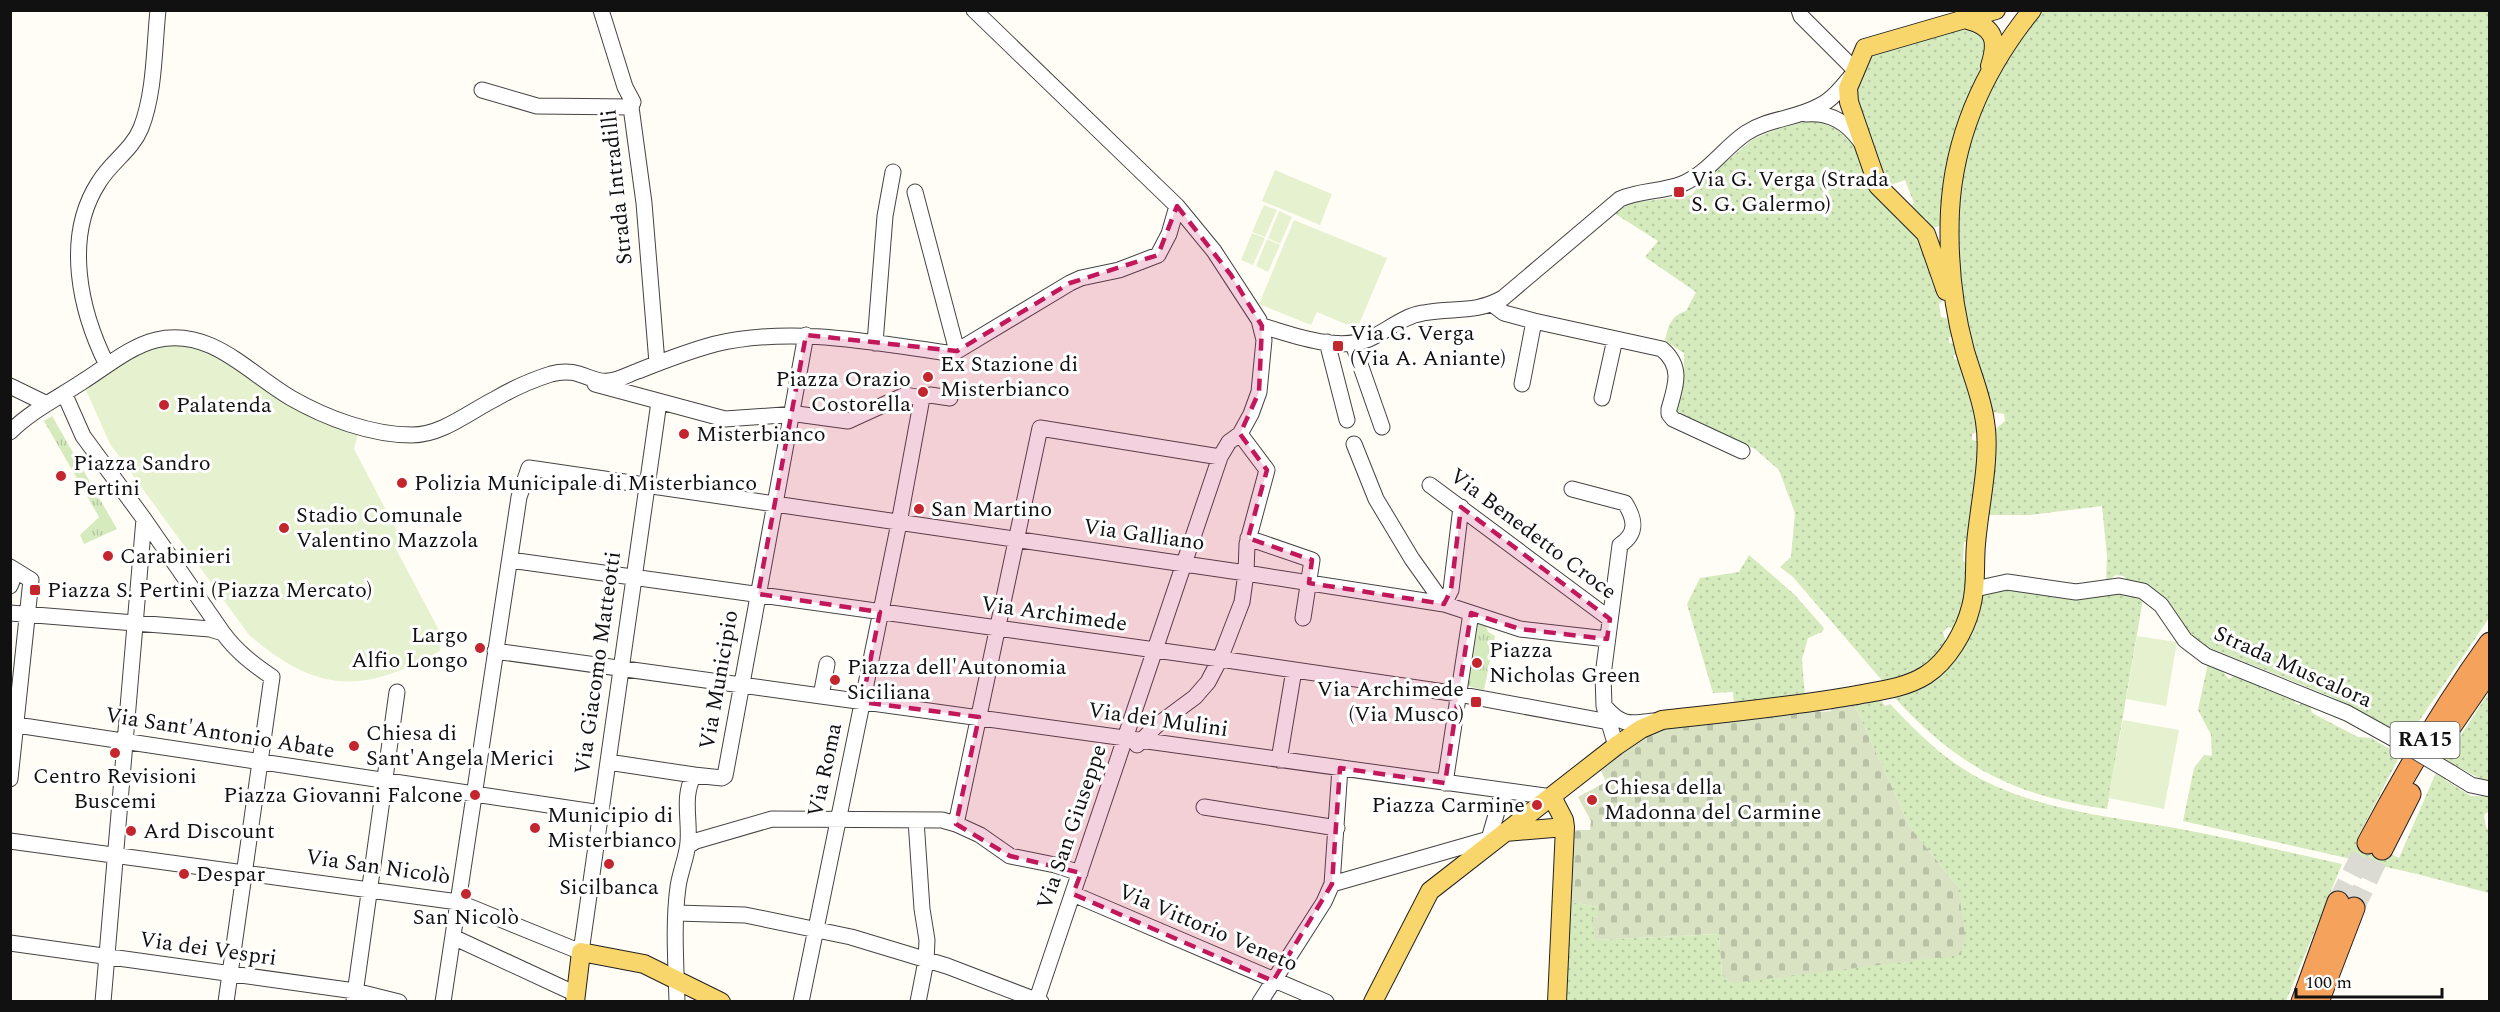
<svg xmlns="http://www.w3.org/2000/svg" width="2500" height="1012" font-family="Spectral,serif">
	<defs>
		<pattern id="grass-dots" width="8" height="8" patternUnits="userSpaceOnUse" patternTransform="scale(1.5)"><rect width="8" height="8" fill="#d5ebbd"/><path d="M2 2h.1M6 6h.1" fill="none" stroke="#b6c8a1" stroke-width="1.8" stroke-linecap="round"/></pattern>
		<pattern id="cemetery-stones" width="16" height="16" patternUnits="userSpaceOnUse" patternTransform="scale(1.5)"><rect width="16" height="16" fill="#d9e3c4"/><path d="M2 7V4a2 2 0 0 1 4 0v3zM10 15v-3a2 2 0 0 1 4 0v3z" fill="#b9c2a7"/></pattern>
		<pattern id="park-tufts" width="24" height="20" patternUnits="userSpaceOnUse" patternTransform="scale(1.5)"><rect width="24" height="20" fill="#d5ebbd"/><path d="M3 7l-1-3M5 7V3M7 7l1-3M15 17l-1-3M17 17v-4M19 17l1-3" fill="none" stroke="#b6c8a1"/></pattern>
	</defs>
	<rect width="100%" height="100%" fill="#fffdf5"/>
	<path fill="url(#grass-dots)" d="M2038 11H2489V618L2413 730 2358 837 2399 858 2435 775 2489 692V783L2454 765 2445 780 2471 796H2489V811L2484 815 2486 827 2489 831V893L2417 874 2183 821 2194 768 2204 755 2212 756 2211 735 2198 710 2208 663 2219 668 2229 679 2238 674 2295 698V703L2299 705 2303 702 2310 705 2312 713 2358 737 2371 738 2397 753 2407 736 2332 697 2200 644 2193 640C2173 611 2166 587 2127 580L2124 576 2116 575 2106 582 2107 556 2102 506 2031 515H1984L1993 431 2005 421 2004 414 1993 412 1988 402 1965 319 1955 245 1961 168 1988 87Z
		M1972 25 1990 44 1941 225 1929 230 1926 218 1920 222 1905 209 1914 203 1905 180 1884 187 1853 100 1866 56Z
		M1817 119 1851 134 1868 172 1864 176 1865 181 1871 182 1867 185 1868 189 1873 187 1898 217 1897 220 1902 223 1905 221 1922 235 1934 268 1929 271 1932 283 1941 288 1944 299 1939 304 1941 317 1951 319 1955 337H1949V343L1957 344 1959 352 1953 356 1954 359 1962 361 1980 431 1972 434V440L1981 442 1971 542H1964L1963 561 1970 566 1969 585 1957 630 1948 627 1943 632 1946 643 1927 666 1886 685 1793 577 1780 567 1791 557 1795 513 1779 470 1755 449 1674 414 1684 373V353L1665 341C1668 327 1670 316 1686 311L1696 292 1645 257 1658 241 1614 213 1631 203 1692 195 1699 185 1753 139 1780 128Z
		M1749 555 1794 594 1824 628 1822 632 1808 638 1802 659 1805 697 1734 705 1733 692 1713 693 1687 604 1700 578 1739 572Z
		M2003 588 2077 599 2119 593 2143 599 2107 809C2013 795 1958 767 1894 697L1933 681V676L1973 615H1979L1980 597Z
		M1880 699 1885 706 1890 704C1913 728 1936 752 1965 770 2033 812 2114 816 2191 831 2242 841 2292 853 2342 864L2286 1001 1563 1002 1568 997 1563 988 1567 901 1598 907V916L1593 917 1595 940 1719 934 1722 975 1958 887 1910 827 1853 702Z"/>
	<path fill="url(#cemetery-stones)" d="M1853 702 1910 827 1958 887 1965 935 1961 955 1733 983 1722 975 1719 934 1595 940 1592 917 1598 916V907L1567 901 1570 830H1590L1591 821 1578 797 1606 782 1599 766 1658 726 1819 708 1821 712 1831 711 1832 706Z"/>
	<path fill="url(#park-tufts)" d="M52 416 117 529 84 544 80 535 99 517 44 421Z
		M1478 624 1486 626 1488 632 1495 636 1484 690 1467 686Z"/>
	<path fill="#e6f2cf" d="M1275 170 1332 194 1320 225 1262 201Z
		M1264 205 1277 210 1265 237 1252 232Z
		M1279 211 1292 217 1280 244 1268 238Z
		M1294 220 1387 258 1357 329 1317 312 1311 325 1259 304Z
		M1252 233 1265 238 1253 265 1241 260Z
		M1267 239 1280 245 1268 272 1256 266Z
		M174 345C211 349 227 366 258 383 290 401 325 417 358 434L354 449 405 546 397 551 439 630 440 651C363 694 318 694 249 635L110 444 85 388C113 371 141 348 174 345Z
		M2137 636 2177 642 2166 706 2126 699Z
		M2123 720 2179 730 2164 809 2108 798Z"/>
	<g fill="none" stroke-linecap="round" stroke-linejoin="round">
		<path stroke="#dbdad3" stroke-width="21" stroke-dasharray="21 10" stroke-linecap="butt" d="M2338 902 2368 843
			M2354 908 2382 849"/>
		<g stroke="#444" stroke-width="17">
			<path id="minor" d="M601 10 625 87 633 102 631 107 644 203 657 363
				M974 10 1177 206 1214 251 1259 320 1264 340 1259 392 1251 414 1240 434 1229 442 1220 457 1036 1002
				M1799 10 1801 16 1855 70
				M482 90 537 106 631 107
				M1806 114C1830 112 1847 122 1861 142
				M915 192 957 351
				M1492 304 1504 313 1534 321 1662 349C1683 367 1676 385 1669 409V414L1673 419 1742 451
				M1262 326C1294 335 1336 352 1369 339 1387 331 1403 316 1423 313 1453 307 1475 314 1503 298L1620 199C1640 190 1662 192 1682 184 1707 174 1724 148 1746 133 1769 118 1796 119 1819 106 1832 100 1843 86 1852 75
				M1327 342 1347 420
				M875 343 885 216 893 172
				M1353 344 1382 427
				M107 365C80 311 63 237 99 182 111 162 132 150 141 128 155 92 154 48 158 10
				M595 384 725 419 797 414 848 421 905 395 922 398 899 523 801 1002
				M1522 384 1534 321
				M10 386 47 404
				M64 393 83 436 144 519 223 633C237 652 253 664 272 677L226 1002
				M922 398 930 395 950 398
				M1602 398 1615 339
				M10 432C32 410 60 397 85 380 107 366 131 346 156 340 211 327 248 373 291 398 326 418 371 435 412 435 442 435 469 412 495 399 512 389 532 380 551 374 580 366 590 384 609 381 619 380 629 374 638 371 663 361 689 351 715 344 792 326 870 342 947 353L957 351 1070 283 1081 278 1119 270 1158 255 1169 234 1177 206
				M1354 444 1376 499 1412 559 1444 604 1451 590 1461 507
				M1430 485 1610 619
				M1572 489 1625 503C1635 519 1638 533 1620 545L1603 675 1604 706 1616 746
				M1248 538 1312 560 1303 618
				M510 560 1220 659 1458 694 1609 722
				M10 567 31 580 10 779
				M10 586 16 571
				M1975 589 2007 582 2076 592 2119 586 2143 591 2161 605 2185 640 2206 656 2347 713 2403 744
				M10 613 210 629 223 633
				M495 651 1552 797
				M821 696 827 664
				M1605 707C1622 726 1629 724 1653 721
				M10 724 601 813
				M1137 745 1156 726 1195 697 1208 682 1220 659 1242 602 1246 573 1247 544 1267 470 1240 434
				M1279 760 1294 670
				M608 762 694 775
				M2450 772 2471 785 2490 789
				M1445 783 1471 613
				M1204 807 1337 828
				M916 820 922 909 927 940 926 961 918 1002
				M956 824 1040 428 1220 457
				M1495 840 1489 839 1503 791
				M10 841 458 902 581 952 659 402
				M688 846 696 841 772 819 942 820 956 824 980 835 1010 856 1055 865 1080 873
				M1332 884 1489 839
				M1073 894 1326 1002
				M676 913 745 915 851 937 947 966 1041 1002
				M453 937 576 994
				M10 943 355 991 399 1002
				M354 1001 397 692
				M103 1002 144 519
				M443 1002 519 497 529 468 1246 573 1444 604 1520 629 1607 639
				M677 1002C676 964 673 924 678 887 680 872 687 857 688 842 690 819 682 796 694 775L722 778 725 776 806 335
				M1260 1002 1324 902 1332 884 1340 768"/>
		</g>
		<g stroke="#222" stroke-width="20">
			<path id="major" d="M1968 20C1995 27 1998 41 1990 66
				M1946 291 1926 234 1878 186 1849 102 1848 88 1865 48 1996 10
				M1552 797 1564 820 1565 827 1557 1002
				M1505 832 1565 827
				M575 1002 581 952 644 964 721 1002
				M1373 1002 1430 891 1616 746 1641 729 1662 720C1725 713 1788 707 1851 696 1876 691 1904 689 1926 675 1948 661 1965 631 1971 607 1977 586 1974 565 1976 544 1979 507 1991 457 1985 422 1982 398 1972 375 1965 351 1953 307 1948 257 1950 211 1954 136 1985 68 2032 10"/>
		</g>
		<g stroke="#222" stroke-width="23">
			<path id="highway" d="M2444 736 2490 669
				M2368 843C2405 773 2444 707 2490 643
				M2382 849 2410 794
				M2302 1002 2338 902
				M2318 1002 2354 908"/>
		</g>
		<use href="#minor" stroke="#fff" stroke-width="15"/>
		<use href="#major" stroke="#f9d66b" stroke-width="18"/>
		<use href="#highway" stroke="#f5a25d" stroke-width="21"/>
		<g stroke="#444" stroke-width="17" stroke-linecap="butt">
			<path id="minor-bridge" d="M2403 744 2450 772"/>
		</g>
		<use href="#minor-bridge" stroke="#fff" stroke-width="15"/>
	</g>
	<path fill="#c2185b" fill-opacity="0.2" stroke="#c2185b" stroke-width="4.5" stroke-dasharray="12 8" stroke-linejoin="round" d="M1177 206 1231 275 1262 326 1259 392 1240 434 1267 470 1248 538 1312 560 1309 583 1444 604 1451 590 1461 507 1610 619 1607 639 1520 629 1471 613 1445 783 1340 768 1332 884 1273 981 1073 894 1081 873 1010 856 956 824 979 717 862 702 880 612 758 594 806 335 957 351 1070 283 1158 255Z"/>
	<g fill="#c4262e" stroke="#fff" stroke-width="2">
		<rect x="1673" y="186" width="12" height="12" rx="3"/>
		<rect x="1332" y="340" width="12" height="12" rx="3"/>
		<circle cx="928" cy="377" r="6"/>
		<circle cx="923" cy="392" r="6"/>
		<circle cx="164" cy="405" r="6"/>
		<circle cx="684" cy="434" r="6"/>
		<circle cx="61" cy="476" r="6"/>
		<circle cx="402" cy="483" r="6"/>
		<circle cx="919" cy="509" r="6"/>
		<circle cx="284" cy="528" r="6"/>
		<circle cx="108" cy="556" r="6"/>
		<rect x="29" y="584" width="12" height="12" rx="3"/>
		<circle cx="480" cy="648" r="6"/>
		<circle cx="1477" cy="663" r="6"/>
		<circle cx="835" cy="680" r="6"/>
		<rect x="1470" y="696" width="12" height="12" rx="3"/>
		<circle cx="354" cy="746" r="6"/>
		<circle cx="115" cy="753" r="6"/>
		<circle cx="475" cy="795" r="6"/>
		<circle cx="1592" cy="800" r="6"/>
		<circle cx="1537" cy="805" r="6"/>
		<circle cx="535" cy="828" r="6"/>
		<circle cx="131" cy="831" r="6"/>
		<circle cx="609" cy="864" r="6"/>
		<circle cx="184" cy="874" r="6"/>
		<circle cx="466" cy="894" r="6"/>
	</g>
	<g text-anchor="middle" dominant-baseline="central" stroke-width="6" stroke-linejoin="round" paint-order="stroke">
		<rect fill="#fff" stroke="#585858" stroke-width="1.5" x="2390.5" y="722" width="69" height="36" rx="4.5"/>
		<g font-size="21" font-weight="bold" fill="#111">
			<text x="2425" y="740">RA15</text>
		</g>
		<g font-size="22" fill="#111" stroke="#fff" text-anchor="start">
			<text x="1691" y="179">Via G. Verga (Strada<tspan x="1691" dy="25">S. G. Galermo)</tspan></text>
			<text x="1350" y="333">Via G. Verga<tspan x="1350" dy="25">(Via A. Aniante)</tspan></text>
			<text x="940" y="364">Ex Stazione di<tspan x="940" dy="25">Misterbianco</tspan></text>
			<text x="911" y="379" text-anchor="end">Piazza Orazio<tspan x="911" dy="25">Costorella</tspan></text>
			<text x="176" y="405">Palatenda</text>
			<text x="696" y="434">Misterbianco</text>
			<text x="73" y="463">Piazza Sandro<tspan x="73" dy="25">Pertini</tspan></text>
			<text x="414" y="483">Polizia Municipale di Misterbianco</text>
			<text x="931" y="509">San Martino</text>
			<text x="296" y="515">Stadio Comunale<tspan x="296" dy="25">Valentino Mazzola</tspan></text>
			<text x="120" y="556">Carabinieri</text>
			<text x="47" y="590">Piazza S. Pertini (Piazza Mercato)</text>
			<text x="468" y="635" text-anchor="end">Largo<tspan x="468" dy="25">Alfio Longo</tspan></text>
			<text x="1489" y="650">Piazza<tspan x="1489" dy="25">Nicholas Green</tspan></text>
			<text x="847" y="667">Piazza dell'Autonomia<tspan x="847" dy="25">Siciliana</tspan></text>
			<text x="1464" y="689" text-anchor="end">Via Archimede<tspan x="1464" dy="25">(Via Musco)</tspan></text>
			<text x="366" y="733">Chiesa di<tspan x="366" dy="25">Sant'Angela Merici</tspan></text>
			<text x="115" y="776" text-anchor="middle">Centro Revisioni<tspan x="115" dy="25">Buscemi</tspan></text>
			<text x="1604" y="787">Chiesa della<tspan x="1604" dy="25">Madonna del Carmine</tspan></text>
			<text x="463" y="795" text-anchor="end">Piazza Giovanni Falcone</text>
			<text x="1525" y="805" text-anchor="end">Piazza Carmine</text>
			<text x="547" y="815">Municipio di<tspan x="547" dy="25">Misterbianco</tspan></text>
			<text x="143" y="831">Ard Discount</text>
			<text x="196" y="874">Despar</text>
			<text x="609" y="887" text-anchor="middle">Sicilbanca</text>
			<text x="466" y="917" text-anchor="middle">San Nicolò</text>
		</g>
		<g font-size="22" fill="#111" stroke="#fff">
			<text transform="translate(617 187) rotate(-96)">Strada Intradilli</text>
			<text transform="translate(1533 534) rotate(37)">Via Benedetto Croce</text>
			<text transform="translate(1144 535) rotate(8)">Via Galliano</text>
			<text transform="translate(1054 614) rotate(8)">Via Archimede</text>
			<text transform="translate(598 663) rotate(-82)">Via Giacomo Matteotti</text>
			<text transform="translate(2293 667) rotate(24)">Strada Muscalora</text>
			<text transform="translate(719 680) rotate(-80)">Via Municipio</text>
			<text transform="translate(1158 720) rotate(8)">Via dei Mulini</text>
			<text transform="translate(220 733) rotate(9)">Via Sant'Antonio Abate</text>
			<text transform="translate(825 770) rotate(-78)">Via Roma</text>
			<text transform="translate(1072 827) rotate(-71)">Via San Giuseppe</text>
			<text transform="translate(378 867) rotate(8)">Via San Nicolò</text>
			<text transform="translate(1208 928) rotate(23)">Via Vittorio Veneto</text>
			<text transform="translate(208 949) rotate(8)">Via dei Vespri</text>
		</g>
	</g>
	<rect width="2500" height="1012" fill="none" stroke="#111111" stroke-width="24"/>
	<path d="M2296 988v9h146v-9" fill="none" stroke="#111111" stroke-width="3"/>
	<text x="2305" y="988" font-size="18" fill="#111111" stroke="#ffffff" stroke-width="4.5" paint-order="stroke">100 m</text>
</svg>
